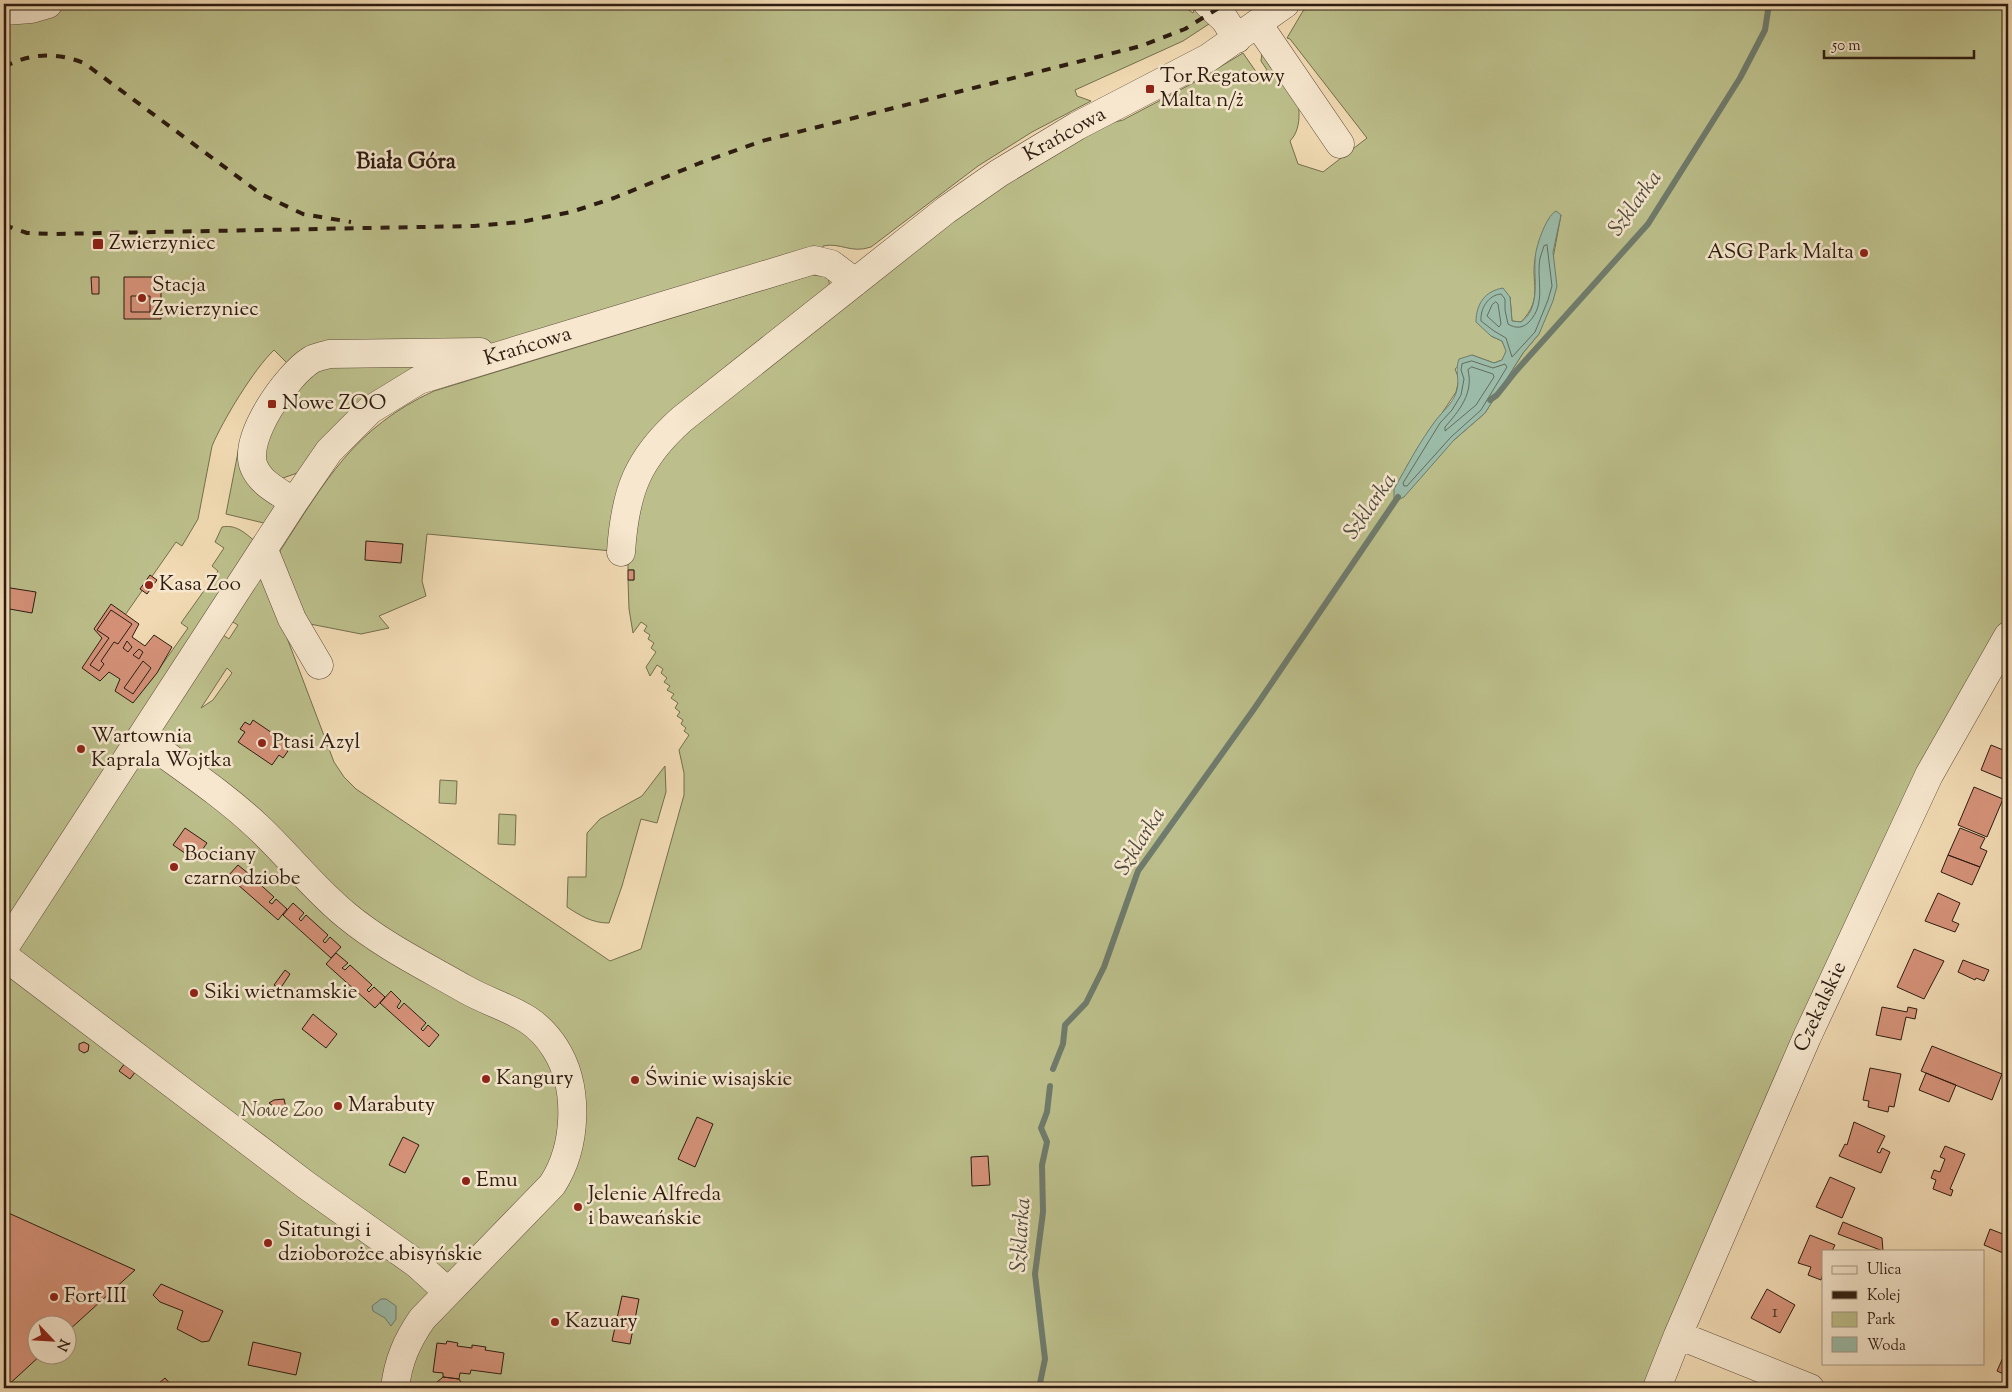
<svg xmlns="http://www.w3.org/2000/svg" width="2012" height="1392" font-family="'Sorts Mill Goudy',serif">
	<rect width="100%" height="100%" fill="#f1dab3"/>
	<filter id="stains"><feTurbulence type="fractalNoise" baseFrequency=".004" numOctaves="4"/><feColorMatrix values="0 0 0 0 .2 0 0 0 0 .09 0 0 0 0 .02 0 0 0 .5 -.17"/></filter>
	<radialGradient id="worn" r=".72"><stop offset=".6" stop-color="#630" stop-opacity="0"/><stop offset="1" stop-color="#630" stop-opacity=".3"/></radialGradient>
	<path fill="#bcbf8b" stroke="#746e4e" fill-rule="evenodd" d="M4 4H1180L1193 13 1196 5 1212 22 1183 41 1075 90 1077 96 1091 101 1032 132 978 166 871 247C851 254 840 242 823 246L822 250 505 343 288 364 274 350C254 369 223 420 212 446L198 519 182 546 176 542 123 618 146 675 152 679 188 628 181 623 218 571 212 566 224 548 215 542 222 527C237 524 246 534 257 543L220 633 229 639 238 625 229 620 261 578 281 622 334 762 344 777 356 789 610 961 641 949 684 795V773L679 750 689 735 684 731 686 728 681 724 683 720 677 716 680 712 675 708 678 703 671 698 674 694 667 690 670 686 664 682 667 678 661 673 663 669 657 665 650 676 646 667 656 652 651 648 654 643 648 639 650 635 644 631 647 626 641 622 633 633 629 609 628 580H634V570H628V531L659 450 993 187 1111 123 1123 120 1195 82 1243 53 1259 76 1267 70 1261 61 1262 53C1270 62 1283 71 1290 82 1300 98 1304 127 1290 141L1298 164 1323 172 1367 138 1290 39 1287 38 1303 11 1312 4H2008V619L1910 792 1644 1388H4ZM1561 215 1539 334 1523 353 1485 413 1454 440 1407 466 1456 392 1459 379 1455 369 1472 355 1494 363 1502 360 1507 351 1502 341 1491 336 1510 297 1512 321 1521 322C1545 297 1529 282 1536 255 1540 239 1550 228 1561 215ZM227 668 232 673 213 700 201 708ZM38 1324H68V1354H38Z
		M823 272 828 276 830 288 666 422 612 551 427 534 422 581 426 596 379 616 389 628 361 634 310 624 306 621 280 557V551C326 480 354 428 434 391L812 275 821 276Z
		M426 363 300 472 283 478 271 474 259 441 313 367Z
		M239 447V459L279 503 268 524 226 514Z
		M665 766 666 792 657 823 641 819 622 886 609 923C592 923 581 916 567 907L568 877H586L587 833 600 819 642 796Z
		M440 780 457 781 456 804 439 803Z
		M499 814 516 815 515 845 498 844Z"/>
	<path fill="#9bbba8" stroke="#6f7b6c" d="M1556 211 1561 215 1553 252 1557 286 1553 301 1539 334 1523 353 1485 413 1454 440 1404 497 1394 502V489C1407 466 1420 441 1436 420 1443 411 1452 404 1456 393 1461 380 1454 372 1459 359L1472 355 1494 363 1502 360 1506 351 1502 341 1491 336 1476 322C1476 304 1485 291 1503 288L1510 297 1512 321 1521 322C1525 319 1529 315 1531 310 1538 294 1534 277 1535 260 1535 248 1546 216 1556 211Z
		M381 1299H386L396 1306V1319L391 1326 385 1318 373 1311 372 1306Z"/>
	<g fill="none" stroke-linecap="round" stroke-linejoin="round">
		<path stroke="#646c5c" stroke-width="1" d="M1547 245 1552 286 1548 300 1535 332 1512 357 1506 338 1494 331 1481 321C1480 309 1488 295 1501 294L1505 299V310L1508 324C1516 329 1523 328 1529 322 1547 303 1536 280 1540 258 1541 254 1543 250 1544 246Z
			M1496 302 1498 304 1501 324 1499 327 1487 316 1492 305Z
			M1472 361 1493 368 1505 364 1507 367 1481 410 1451 437 1407 486H1404L1403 483 1440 423 1452 410 1461 395 1464 379 1461 370 1462 364Z
			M1472 367 1493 374 1494 377 1476 405 1445 431V427C1459 411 1474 393 1468 370Z"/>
		<path stroke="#6f7b6c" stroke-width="6" d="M1490 400 1497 395 1516 371 1648 224 1740 78 1765 30 1769 4
			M1053 1069 1063 1044 1065 1025 1086 1003 1104 967 1138 871 1254 709 1398 497
			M1039 1388 1045 1359 1035 1274 1043 1212 1042 1165 1047 1142 1041 1128 1047 1112 1050 1086"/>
	</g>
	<path fill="#d59279" stroke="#2d1c11" d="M91 277H99V294H92Z
		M124 277H161V319H124Z
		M131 296H150V312H131Z
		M366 541 403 544 401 563 365 560Z
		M628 570H634V580H628Z
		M150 575 157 580 147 594 140 589Z
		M4 587 36 592 32 613 4 608Z
		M111 604 139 624 132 637 145 646 154 635 172 647 157 673 133 703 115 691 120 679 109 672 100 681 82 668 102 638 94 629Z
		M111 610 132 624 118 644 114 642 101 661 104 664 99 671 90 665 109 638 97 630Z
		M127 641 132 647 128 652 123 648Z
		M139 649 143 652 139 659 133 655Z
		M143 661 151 668 133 694 124 688Z
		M253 720 287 743 284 748 288 751 283 758 279 755 272 765 238 742 245 732 240 729 245 722 250 725Z
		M1991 745 2008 752V781L1981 770Z
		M1974 787 2003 799 1987 837 1958 825Z
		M185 828 207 843 195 860 173 845Z
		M1960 828 1985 838 1980 848 1987 851 1980 867 1948 855Z
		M1948 855 1980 867 1972 885 1941 872Z
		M238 865 250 875 245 880 247 882 252 877 274 897 269 902 272 904 276 899 287 909 278 920 228 876Z
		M1938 893 1960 903 1952 921 1959 924 1955 932 1925 921Z
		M293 903 304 913 299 919 301 921 306 915 328 935 323 941 325 943 330 937 341 947 331 958 283 915Z
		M1914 949 1944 961 1924 999 1897 987Z
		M336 953 348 963 342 968 345 970 350 965 372 985 367 990 369 992 374 987 385 997 375 1008 326 964Z
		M1963 960 1989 970 1984 981 1976 978 1975 980 1958 972Z
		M285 970 290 974 280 989 274 985Z
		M391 991 401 1001 397 1007 399 1009 404 1003 426 1023 421 1029 423 1031 428 1025 439 1035 429 1047 380 1003Z
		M1882 1007 1907 1012 1908 1007 1917 1009 1915 1019 1906 1017 1901 1040 1876 1035Z
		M313 1014 337 1034 326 1048 302 1029Z
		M84 1042 89 1045 88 1051 84 1053 79 1050V1044Z
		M1932 1046 2002 1074 1992 1100 1921 1071Z
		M125 1063 136 1071 130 1079 119 1071Z
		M1870 1068 1901 1074 1894 1107 1889 1106 1888 1112 1868 1107 1869 1101 1863 1100Z
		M1926 1073 1956 1085 1949 1102 1919 1090Z
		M284 1099 286 1108 284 1114 269 1103 274 1100Z
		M697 1117 713 1124 695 1167 678 1159Z
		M1854 1122 1885 1136 1877 1152 1880 1153 1882 1148 1890 1152 1881 1173 1839 1156 1845 1144 1847 1145Z
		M403 1137 419 1145 405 1173 389 1165Z
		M1945 1146 1965 1154 1950 1189 1953 1190 1951 1196 1933 1189 1936 1180 1931 1178 1934 1170 1940 1172 1945 1159 1940 1157Z
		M988 1156 990 1185 972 1186 971 1157Z
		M1830 1177 1855 1188 1842 1218 1816 1207Z
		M4 1211 135 1270 68 1331V1324H38V1354H42L5 1388Z
		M1843 1222 1882 1238 1883 1251 1838 1234Z
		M1990 1229 2008 1236V1255L1984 1245Z
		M1810 1235 1835 1245 1832 1251H1823V1273L1821 1280 1808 1275 1811 1267 1798 1263Z
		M161 1284 223 1311 209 1341 202 1342 177 1329 183 1311 160 1302 153 1295Z
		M1767 1289 1795 1305 1780 1333 1751 1318Z
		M622 1296 639 1299 630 1344 612 1341Z
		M447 1341 458 1343 457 1346 472 1348V1345L486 1347 485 1350 504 1353 501 1374 471 1370 470 1374 460 1373 459 1379 443 1377V1373L433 1372 437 1343 446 1344Z
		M253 1342 301 1353 296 1375 248 1365Z
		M2008 1346V1376L1997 1371Z
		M443 1377 459 1379 465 1388H430Z
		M165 1378 174 1388H153Z"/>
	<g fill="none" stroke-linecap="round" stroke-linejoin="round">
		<g stroke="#5e4c3a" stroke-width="29">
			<path id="minor" d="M1208 4 1225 20 1237 39
				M4 11 31 9 48 4
				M1258 24 1340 144
				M294 502C280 492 261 484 254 467 242 438 287 375 311 360 316 357 323 356 329 354L480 352
				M264 550 292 619 319 665
				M621 552C625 492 637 459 682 419L946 210 999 173 1077 126 1208 58 1285 4
				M141 737C180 766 222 793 258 827 288 855 314 889 346 915 382 945 425 966 465 989 500 1009 532 1011 555 1048 580 1087 577 1147 552 1185L422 1319C407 1341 398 1361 395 1388
				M4 948 294 502 329 451 370 410 419 380 814 260 831 264 855 282
				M4 956 306 1185 417 1264 448 1292
				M1678 1335 1810 1388
				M1657 1388 1678 1335 1807 1037 1929 775 2008 636"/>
		</g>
		<use href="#minor" stroke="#f6e7ce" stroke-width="28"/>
		<path stroke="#2d1c11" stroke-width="4" stroke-dasharray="9 9" stroke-linecap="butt" d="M4 67C30 53 56 52 84 63L261 194 303 214 351 222
			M4 225 27 233 52 234 474 226 521 222 571 212 614 198 700 163 762 141 1141 46 1185 29 1225 4"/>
	</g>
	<g fill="#8f2418" stroke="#f6e7ce" stroke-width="2">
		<rect x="1145" y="84" width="10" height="10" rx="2.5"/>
		<rect x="92" y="238" width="12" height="12" rx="2.5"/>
		<circle cx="1864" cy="253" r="5"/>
		<circle cx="142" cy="298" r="5"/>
		<rect x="267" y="399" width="10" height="10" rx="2.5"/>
		<circle cx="149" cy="585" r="5"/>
		<circle cx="262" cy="743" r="5"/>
		<circle cx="81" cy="749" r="5"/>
		<circle cx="174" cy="867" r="5"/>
		<circle cx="194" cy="993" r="5"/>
		<circle cx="486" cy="1079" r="5"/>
		<circle cx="635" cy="1080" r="5"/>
		<circle cx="338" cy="1106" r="5"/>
		<circle cx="466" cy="1181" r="5"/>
		<circle cx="578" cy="1207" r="5"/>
		<circle cx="268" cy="1243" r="5"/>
		<circle cx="54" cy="1297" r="5"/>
		<circle cx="555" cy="1322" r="5"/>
	</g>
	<g text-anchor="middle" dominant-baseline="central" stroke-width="5" stroke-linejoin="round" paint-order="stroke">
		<g font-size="19" fill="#573a2b">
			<text x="1775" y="1312">1</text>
		</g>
		<g font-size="21" fill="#2d1c11" stroke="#f6e7ce" text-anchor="start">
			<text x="1160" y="77">Tor Regatowy<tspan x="1160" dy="24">Malta n/ż</tspan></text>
			<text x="109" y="244">Zwierzyniec</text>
			<text x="1854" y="253" text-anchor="end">ASG Park Malta</text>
			<text x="152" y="286">Stacja<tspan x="152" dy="24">Zwierzyniec</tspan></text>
			<text x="282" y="404">Nowe ZOO</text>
			<text x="159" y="585">Kasa Zoo</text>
			<text x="91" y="737">Wartownia<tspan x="91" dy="24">Kaprala Wojtka</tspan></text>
			<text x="272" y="743">Ptasi Azyl</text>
			<text x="184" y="855">Bociany<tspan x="184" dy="24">czarnodziobe</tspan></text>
			<text x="204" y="993">Siki wietnamskie</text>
			<text x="496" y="1079">Kangury</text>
			<text x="645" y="1080">Świnie wisajskie</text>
			<text x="348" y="1106">Marabuty</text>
			<text x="476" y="1181">Emu</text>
			<text x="588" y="1195">Jelenie Alfreda<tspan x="588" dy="24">i baweańskie</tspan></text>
			<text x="278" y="1231">Sitatungi i<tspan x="278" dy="24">dzioborożce abisyńskie</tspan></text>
			<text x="64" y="1297">Fort III</text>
			<text x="565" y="1322">Kazuary</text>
		</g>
		<g font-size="21" fill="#2d1c11" stroke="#f6e7ce">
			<text transform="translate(1065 135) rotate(-29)">Krańcowa</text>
			<text transform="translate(528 347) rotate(-17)">Krańcowa</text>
			<text transform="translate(1821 1007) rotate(-65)">Czekalskie</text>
		</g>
		<g font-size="21" font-style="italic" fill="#584d36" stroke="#f6e7ce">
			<text x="282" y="1111">Nowe Zoo</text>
		</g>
		<g font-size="22" font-weight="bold" fill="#2d1c11" stroke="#f6e7ce">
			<text x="406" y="163">Biała Góra</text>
		</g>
		<g font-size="22" font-style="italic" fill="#4e4c3e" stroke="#f6e7ce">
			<text transform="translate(1636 204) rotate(-54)">Szklarka</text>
			<text transform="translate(1371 507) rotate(-55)">Szklarka</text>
			<text transform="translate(1141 842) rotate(-58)">Szklarka</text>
			<text transform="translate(1022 1235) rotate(-86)">Szklarka</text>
		</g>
	</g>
	<rect width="2012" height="1392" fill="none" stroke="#f1dab3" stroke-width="20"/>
	<rect x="5" y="5" width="2002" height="1382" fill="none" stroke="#2d1c11" stroke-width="2.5"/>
	<rect x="10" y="10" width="1992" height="1372" fill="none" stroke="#2d1c11"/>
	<rect x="1822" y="1250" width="162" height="115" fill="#f6e7ce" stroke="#a69682"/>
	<rect x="1832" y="1266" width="25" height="8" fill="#f6e7ce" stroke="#a69682"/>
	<text x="1867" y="1274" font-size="15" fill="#2d1c11">Ulica</text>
	<rect x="1832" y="1291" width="25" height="8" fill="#2d1c11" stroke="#a69682"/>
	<text x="1867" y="1300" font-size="15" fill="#2d1c11">Kolej</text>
	<rect x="1832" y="1312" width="25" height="15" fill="#bcbf8b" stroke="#a69682"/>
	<text x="1867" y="1324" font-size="15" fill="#2d1c11">Park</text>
	<rect x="1832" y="1337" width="25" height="15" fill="#9bbba8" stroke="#a69682"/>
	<text x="1867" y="1350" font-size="15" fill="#2d1c11">Woda</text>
	<g transform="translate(52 1340) rotate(115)"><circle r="24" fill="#f6e7ce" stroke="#a69682"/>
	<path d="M0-4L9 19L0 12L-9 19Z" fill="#8f2418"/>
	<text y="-8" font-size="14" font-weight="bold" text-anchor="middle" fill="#2d1c11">N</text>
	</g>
	<path d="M1824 50v8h150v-8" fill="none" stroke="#2d1c11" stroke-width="2.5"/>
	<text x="1832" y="50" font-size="15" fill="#2d1c11" stroke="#f6e7ce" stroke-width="4" paint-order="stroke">50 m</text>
	<rect width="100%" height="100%" filter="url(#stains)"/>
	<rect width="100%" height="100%" fill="url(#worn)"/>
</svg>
